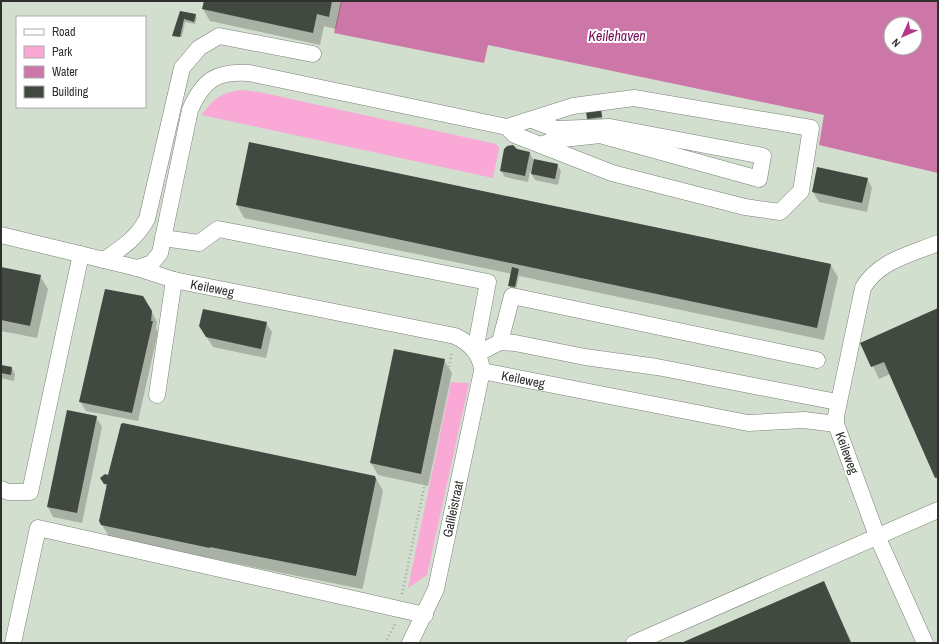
<svg xmlns="http://www.w3.org/2000/svg" width="939" height="644" font-family="'Archivo Narrow',sans-serif">
	<rect width="100%" height="100%" fill="#e0e8de"/>
	<path fill="#d2dece" fill-rule="evenodd" d="M1 1H938V643H1ZM17 17H145V107H17ZM891 24H915V48H891Z"/>
	<path fill="#faa8d6" d="M242 90 259 92 496 144 499 148 493 178 202 115C212 99 223 92 242 90Z
		M451 382 469 383 427 575 408 588Z"/>
	<path fill="#cc77a8" fill-rule="evenodd" d="M341 1H938V173L819 145 824 115 488 45 484 63 334 33ZM891 24H915V48H891Z"/>
	<path fill="#0003" d="M204 1H342L336 29 324 26 320 45 210 21 203 9Z
		M181 12 195 15 197 18 195 24 185 22 182 37 174 35V37V35Z
		M601 111 603 120 589 121 588 118Z
		M250 143 830 264 838 277 824 340 519 276 516 290 511 289 510 286 512 274 244 218 237 205Z
		M516 149 529 152 533 159 557 165 561 171 558 185 535 180 530 171 528 182 505 177 501 171Z
		M867 178 872 188 867 212 819 202 813 192Z
		M1 268 40 276 48 289 37 338 1 331Z
		M938 310V482L890 374 879 379 862 343Z
		M152 312 157 322 156 328 158 332 138 421 86 411 80 401Z
		M266 323 272 332 266 358 213 347 206 336Z
		M444 360 452 373 428 486 378 475 371 463Z
		M1 366 12 368 15 374 14 381 1 378Z
		M68 411 96 417 102 427 82 523 53 517 48 507Z
		M101 478H376L383 491 363 587 362 589 110 538 100 522 107 488Z
		M823 582 852 643H684Z"/>
	<path fill="#424941" d="M204 1H332L329 17 317 14 313 33 202 9Z
		M180 11 196 14 194 22 184 19 180 37 172 36Z
		M601 109 602 117 587 119 586 111Z
		M249 142 831 264 817 328 236 205Z
		M513 145 517 149 530 152 525 176 500 171 504 149 507 146Z
		M534 159 558 164 555 179 531 174Z
		M817 167 868 178 862 203 812 192Z
		M1 267 41 275 30 326 1 320Z
		M512 267 519 269 515 287 508 286Z
		M105 289 143 296 152 311 151 321H153L132 413 79 402Z
		M938 308V477L935 478 884 362 871 367 860 343Z
		M203 309 267 322 261 349 206 337 199 326Z
		M394 349 445 359 421 474 370 463Z
		M1 365 12 367 11 375 1 373Z
		M67 410 97 416 77 513 47 507Z
		M123 423 375 476 376 479 356 576 210 547V548L101 525 99 521 107 484H104L100 478 105 474 108 475 121 424Z
		M824 581 851 643H681Z"/>
	<g fill="none" stroke-linecap="round" stroke-linejoin="round">
		<g stroke="#7a8178" stroke-width="17">
			<g id="minor">
				<path d="M634 98 811 128 801 191 780 212 745 207 612 173 515 135 507 127 573 106Z"/>
				<path d="M532 120 556 129 610 127 763 156 759 179 600 135 554 140 541 145"/>
				<path id="s1" d="M1 235 137 268 174 280 455 336C470 343 481 354 482 371L436 589 410 643"/>
				<path d="M163 238 199 243 218 229 488 282 475 351"/>
				<path d="M104 260C123 247 136 239 147 219L182 68 199 48 219 36 313 54"/>
				<path d="M137 268 152 263 160 253 190 110C203 80 216 71 249 73L507 127"/>
				<path d="M500 342 512 296 817 360"/>
				<path d="M477 354 500 342 515 343 585 357 657 367 837 402"/>
				<path id="s2" d="M482 371 748 423 804 420 836 424"/>
				<path d="M157 395 174 280"/>
				<path d="M1 489 8 492H30L81 254"/>
				<path d="M13 643 38 528 425 615"/>
				<path d="M634 643 938 510"/>
				<path d="M925 643 877 536 836 424V416L863 288C878 261 911 254 938 243"/>
			</g>
		</g>
		<path stroke="#a3aaa2" stroke-width="2.5" stroke-dasharray="1 3" stroke-linecap="butt" d="M402 594 452 352
			M385 643 395 624"/>
		<use href="#minor" stroke="#fff" stroke-width="16"/>
	</g>
	<g text-anchor="middle" dominant-baseline="central" stroke-width="4" stroke-linejoin="round" paint-order="stroke">
		<g font-size="13" fill="#2d302c" stroke="#fff">
			<text stroke="none"><textPath href="#s1" startOffset="218">Keileweg</textPath></text>
			<text stroke="none"><textPath href="#s2" startOffset="42">Keileweg</textPath></text>
			<text transform="translate(847 453) rotate(70)">Keileweg</text>
			<text transform="translate(453 509) rotate(-78)">Galileïstraat</text>
		</g>
		<g font-size="14" font-style="italic" fill="#740953" stroke="#fff">
			<text x="617" y="36">Keilehaven</text>
		</g>
	</g>
	<rect width="939" height="644" fill="none" stroke="#2d302c" stroke-width="4"/>
	<rect x="16" y="16" width="130" height="92" fill="#ffffff" stroke="#abacab"/>
	<rect x="24" y="29" width="20" height="6" fill="#ffffff" stroke="#abacab"/>
	<text x="52" y="36" font-size="12" fill="#2d302c">Road</text>
	<rect x="24" y="46" width="20" height="12" fill="#faa8d6" stroke="#abacab"/>
	<text x="52" y="56" font-size="12" fill="#2d302c">Park</text>
	<rect x="24" y="66" width="20" height="12" fill="#cc77a8" stroke="#abacab"/>
	<text x="52" y="76" font-size="12" fill="#2d302c">Water</text>
	<rect x="24" y="86" width="20" height="12" fill="#424941" stroke="#abacab"/>
	<text x="52" y="96" font-size="12" fill="#2d302c">Building</text>
	<g transform="translate(903 36) rotate(225)"><circle r="19" fill="#ffffff" stroke="#abacab"/>
	<path d="M0-3L7 15L0 10L-7 15Z" fill="#b43888"/>
	<text y="-6" font-size="11" font-weight="bold" text-anchor="middle" fill="#2d302c">N</text>
	</g>
</svg>
